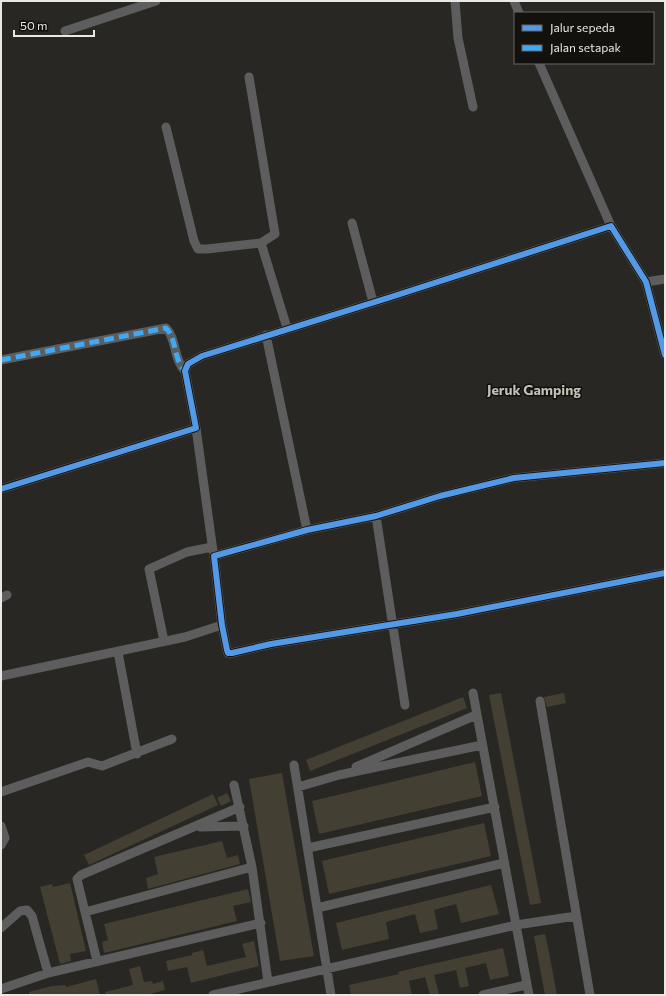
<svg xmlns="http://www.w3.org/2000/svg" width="666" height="996" font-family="Commissioner,sans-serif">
	<rect width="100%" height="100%" fill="#282723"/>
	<path fill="#433f32" d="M501 693 541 903 530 905 489 695Z
		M564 693 566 703 547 707 544 697Z
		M463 697 467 708 310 771 306 760Z
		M475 762 482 796 319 834 312 801Z
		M282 773 314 956 280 961 249 779Z
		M227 793 231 801 221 806 217 798Z
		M213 794 218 805 89 865 84 855Z
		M484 823 491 856 329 894 322 861Z
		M222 841 227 858 238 855 240 864 148 889 146 878 158 874 154 857Z
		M70 883 86 951 70 954 71 961 60 964 40 887 52 884 53 887Z
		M491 885 499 914 461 923 456 904 434 910 438 929 420 933 415 914 386 922 389 939 342 950 336 923Z
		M248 889 251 902 233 906 237 921 104 953 102 942 108 940 104 924Z
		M545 934 548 947 557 995H545L544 990 534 936Z
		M254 941 259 966 191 983 187 967 168 971 166 961 192 955V953L203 950 207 966 246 957 242 944Z
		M503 948 509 976 490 980 486 963 465 968 469 986 460 988 456 970 434 975 439 994 430 995 425 977 409 981 412 995H351L349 985 399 974 398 972 418 967Z
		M140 966 144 982 152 981 153 984 163 981 165 990 147 995H106L105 992 133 985 129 969Z
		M96 979 100 995H29V992L52 986 65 985 66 987Z"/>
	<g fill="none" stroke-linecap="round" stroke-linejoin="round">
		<path stroke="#5c5d5c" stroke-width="9" d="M455 1 458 38 473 107
			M514 1 519 13
			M65 31 156 1
			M539 63 611 226
			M249 77 275 234 261 243
			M166 127 194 241 198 249H207L261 243 287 328
			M352 223 373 302
			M646 282 665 279
			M266 335 307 530
			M1 360 166 328C177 339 173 359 185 371
			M196 428 213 551
			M665 463 514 478 440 496 376 516 307 530 214 556 222 625 227 650 228 653H232L271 644 457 614 665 573
			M1 489 196 428 185 371 188 364 202 356 391 297 611 226 646 282 665 355
			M376 516 405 705
			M1 598 7 595
			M164 641 149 569 187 552 212 547
			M118 652 137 754
			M1 676 185 637 222 625
			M473 693 529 995
			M540 701 590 995
			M294 765 331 995
			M356 767 476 715
			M234 785 252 867 268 982
			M298 787 339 775 482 745
			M1 792 88 762 102 766 172 739
			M1 826 5 838 1 845
			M200 827 244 826
			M308 848 495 807
			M317 908 504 863
			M85 912 252 867
			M1 928 20 911 27 910 32 916 48 973
			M97 961 77 879 81 875 240 807
			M1 989 48 973 261 923
			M213 995 516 925 576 916
			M483 995 526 985"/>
		<path stroke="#3fa9f5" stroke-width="5" stroke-dasharray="10 5" stroke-linecap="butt" d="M1 360 166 328C177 339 173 359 185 371"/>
		<g stroke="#12110e" stroke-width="8">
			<path id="cycleway" d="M665 463 514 478 440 496 376 516 307 530 214 556 222 625 227 650 228 653H232L271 644 457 614 665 573
				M1 489 196 428 185 371 188 364 202 356 391 297 611 226 646 282 665 355"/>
		</g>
		<use href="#cycleway" stroke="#5399e6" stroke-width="6"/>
	</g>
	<g text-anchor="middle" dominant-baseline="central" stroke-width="3" stroke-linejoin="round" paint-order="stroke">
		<g font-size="14" font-weight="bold" fill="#c3c0b7" stroke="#12110e">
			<text x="534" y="389">Jeruk Gamping</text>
		</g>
	</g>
	<rect width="666" height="996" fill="none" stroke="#e9e8e3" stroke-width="4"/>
	<rect x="514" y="12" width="140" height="52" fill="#12110e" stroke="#686763"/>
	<rect x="522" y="25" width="20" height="6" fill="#5399e6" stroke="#686763"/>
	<text x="550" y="32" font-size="12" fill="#e9e8e3">Jalur sepeda</text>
	<rect x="522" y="45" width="20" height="6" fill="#3fa9f5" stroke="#686763"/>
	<text x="550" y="52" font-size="12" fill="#e9e8e3">Jalan setapak</text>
	<path d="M14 30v6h80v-6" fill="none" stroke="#e9e8e3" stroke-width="2"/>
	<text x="20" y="30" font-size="12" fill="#e9e8e3" stroke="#12110e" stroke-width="3" paint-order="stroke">50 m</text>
</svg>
